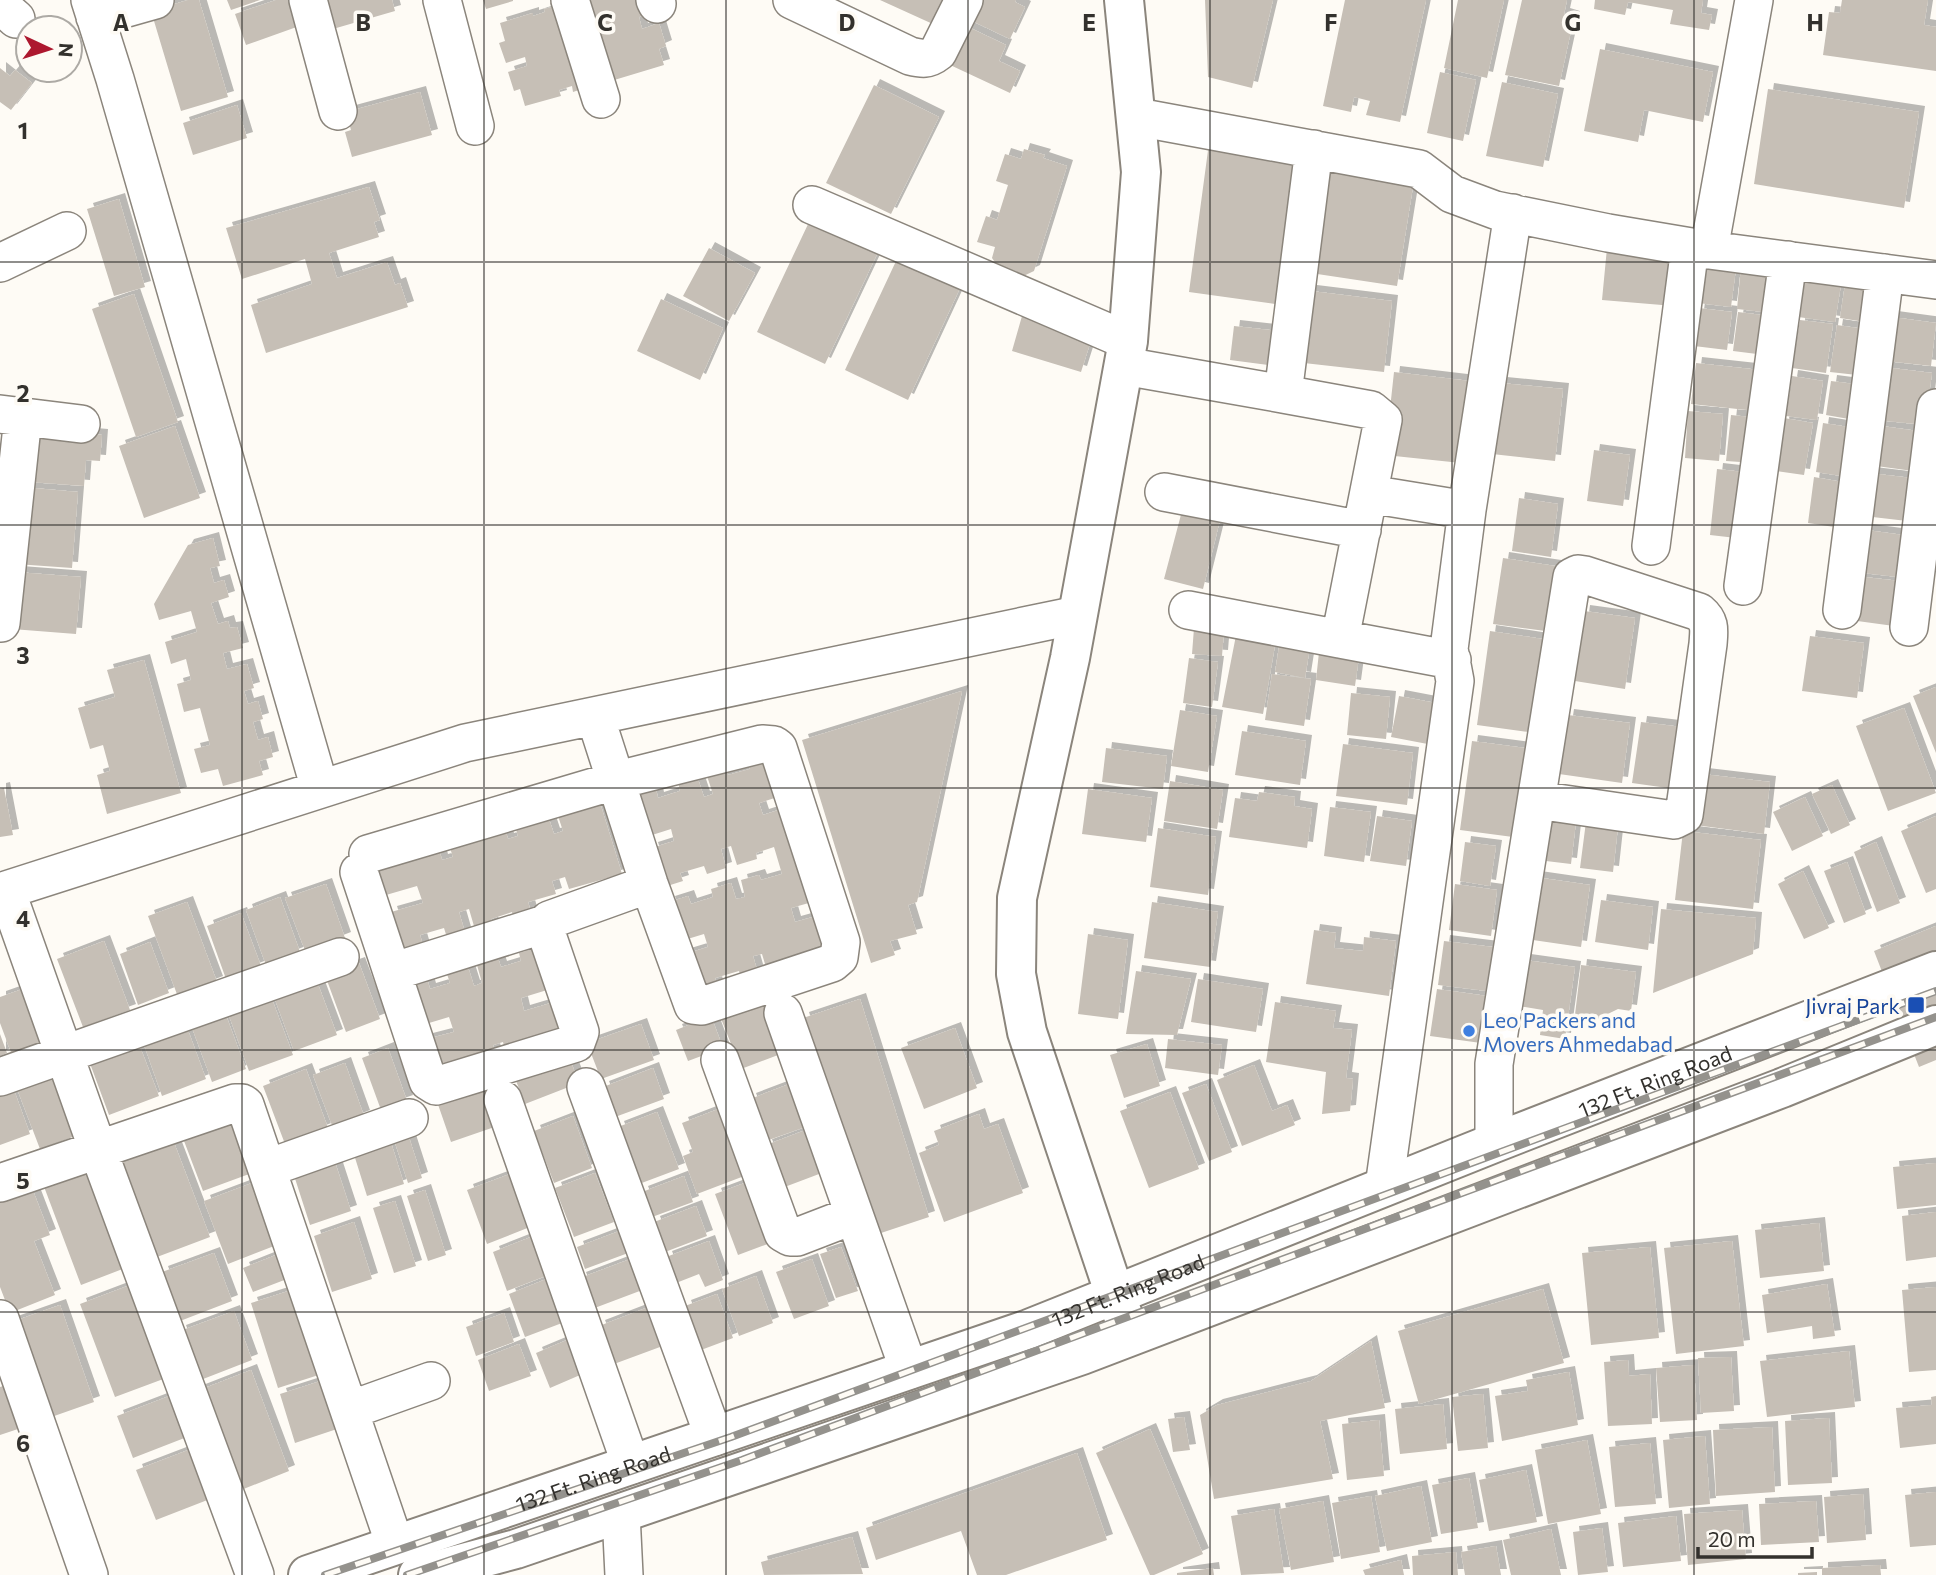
<svg xmlns="http://www.w3.org/2000/svg" width="1936" height="1575" font-family="Commissioner,sans-serif">
	<defs>
		<filter id="shadow"><feDropShadow dx="6" dy="-6" stdDeviation="0" flood-color="#0004"/></filter>
	</defs>
	<rect width="100%" height="100%" fill="#fefbf5"/>
	<path fill="#c6bfb6" filter="url(#shadow)" d="M188 0H199L228 97 181 111 151 11Z
		M227 0H260L231 10Z
		M276 0H296L305 24 246 45 235 14Z
		M318 0H392L395 11 326 31Z
		M483 0H513V1L486 9Z
		M576 0H652L655 12 639 17 642 29 659 23 666 46 659 49 664 65 601 84Z
		M880 0H947L935 25Z
		M976 0H1016L1015 2 1025 7 1010 39 968 19Z
		M1205 0H1273L1252 88 1208 77Z
		M1345 0H1426L1400 122 1366 115 1370 101 1354 97 1351 112 1323 106Z
		M1458 0H1504L1487 78 1444 68Z
		M1522 0H1567L1564 14 1574 17 1559 86 1505 75Z
		M1595 0H1703L1701 13 1712 15 1709 30 1670 24 1673 10 1628 2 1625 15 1594 9Z
		M1842 0H1928L1924 25 1936 27V71L1823 55 1829 12 1840 13Z
		M560 5 585 88 573 92 572 86 559 90 561 96 525 106 520 89 514 91 508 72 527 66 525 57 506 63 499 43 505 41 500 23 533 13V16L545 12 544 9Z
		M966 26 1006 45 999 61 1020 71 1010 93 948 64Z
		M1600 49 1713 72 1703 122 1644 110 1638 142 1584 131Z
		M0 68 10 76 15 70 32 83 11 110 0 102Z
		M1440 72 1476 80 1463 141 1427 133Z
		M1502 82 1558 94 1543 167 1486 156Z
		M874 85 939 117 891 214 826 183Z
		M1768 89 1919 112 1904 208 1754 184Z
		M420 92 432 135 352 157 345 132 351 130 346 112Z
		M237 105 247 138 193 155 183 123Z
		M1209 143 1302 156 1282 305 1189 292Z
		M1024 149 1045 155 1043 158 1067 166 1034 271 1013 281 1011 286 992 258 995 247 977 242 986 216 997 220 1008 185 996 181 1005 154 1021 159Z
		M1322 159 1415 174 1397 286 1304 272Z
		M369 187 380 220 374 222 379 237 329 253 337 278 387 262 395 285 400 283 408 307 266 353 251 305 312 284 305 259 242 279 226 228Z
		M119 199 145 287 114 296 87 209Z
		M810 220 878 252 825 364 757 332Z
		M709 248 755 273 729 321 683 296Z
		M1607 248 1679 254 1674 306 1602 300Z
		M897 259 960 288 908 400 845 370Z
		M1703 264 1736 268 1731 307 1698 303Z
		M1741 266 1777 269 1773 313 1737 309Z
		M1805 267 1843 272 1835 322 1798 317Z
		M1847 271 1872 275 1865 322 1840 318Z
		M1303 290 1392 301 1384 372 1295 362Z
		M134 294 178 422 136 437 92 309Z
		M661 299 723 328 700 380 637 351Z
		M1699 308 1732 312 1727 350 1694 346Z
		M1738 312 1770 316 1765 355 1733 351Z
		M1022 316 1092 337 1081 372 1012 351Z
		M1892 317 1936 323 1931 366 1886 361Z
		M1800 320 1833 324 1826 373 1792 368Z
		M1837 325 1864 329 1857 375 1830 372Z
		M1234 326 1279 331 1275 366 1230 360Z
		M1696 363 1760 370 1756 411 1691 404Z
		M1884 367 1932 373 1925 425 1877 420Z
		M1394 372 1470 381 1461 463 1385 455Z
		M1792 376 1823 381 1817 420 1786 416Z
		M1831 381 1854 384 1849 419 1826 415Z
		M1491 382 1563 389 1555 461 1483 453Z
		M1688 411 1723 414 1719 461 1685 458Z
		M1731 415 1759 418 1755 463 1726 461Z
		M1784 418 1813 423 1804 475 1776 471Z
		M1823 423 1855 428 1848 477 1816 472Z
		M1874 425 1918 431 1913 471 1869 465Z
		M175 426 200 498 144 518 119 446Z
		M33 429 102 435 100 461 86 460 84 486 30 482Z
		M1594 450 1630 455 1623 506 1587 501Z
		M1717 469 1752 473 1745 539 1710 535Z
		M1869 473 1912 478 1907 521 1864 516Z
		M1814 477 1848 483 1841 528 1808 523Z
		M22 487 78 492 72 568 16 564Z
		M1519 498 1558 504 1551 557 1512 551Z
		M1183 507 1221 516 1203 589 1164 579Z
		M1859 529 1903 535 1898 577 1854 572Z
		M213 538 220 566 210 568 214 583 224 580 229 597 211 603 218 624 228 621 230 628 237 627 243 648 223 653 227 669 247 664 254 688 244 691 248 704 258 701 263 719 253 722 258 740 268 737 273 757 259 761 263 775 223 786 218 769 201 773 194 749 210 745 200 708 184 712 177 684 191 680 186 659 171 664 165 642 197 632 191 611 159 620 154 604 188 545Z
		M1503 558 1562 567 1553 632 1493 624Z
		M16 572 81 577 76 634 12 629Z
		M1855 576 1900 581 1894 626 1850 620Z
		M1584 611 1635 618 1625 689 1575 681Z
		M1195 615 1225 618 1222 656 1192 654Z
		M1239 620 1278 628 1263 714 1222 707Z
		M1282 628 1312 634 1305 678 1275 672Z
		M1490 631 1549 640 1536 733 1477 725Z
		M1810 636 1864 643 1857 698 1802 691Z
		M1320 643 1360 649 1355 686 1316 680Z
		M1189 658 1218 662 1212 707 1183 703Z
		M144 660 181 793 107 814 97 775 110 771 103 745 90 749 78 708 115 697 107 670Z
		M1272 674 1311 679 1304 726 1265 720Z
		M1936 687V753L1913 696Z
		M962 691 917 902 908 905 917 934 890 941 895 955 871 963 802 740Z
		M1351 693 1390 697 1386 739 1347 735Z
		M1399 696 1446 705 1438 746 1391 737Z
		M1904 708 1936 793 1888 811 1856 726Z
		M1180 710 1217 716 1208 772 1171 766Z
		M1568 715 1630 723 1622 783 1559 774Z
		M1641 722 1690 728 1682 790 1632 783Z
		M1242 731 1306 741 1300 785 1235 775Z
		M1472 741 1525 748 1513 837 1460 830Z
		M1343 744 1413 753 1407 805 1336 796Z
		M1106 748 1167 756 1163 789 1102 782Z
		M772 753 784 795 759 803 763 815 788 807 816 901 791 908 795 922 820 915 832 954 808 961 805 952 786 958 789 968 768 974 762 954 753 956 759 977 742 981 739 971 715 978 718 989 697 996 685 954 708 947 704 934 681 941 669 902 688 896 691 904 713 897 711 889 731 883 736 899 745 897 741 880 759 875 761 880 782 874 774 847 756 853 757 859 737 865 731 846 721 849 726 868 707 874 704 866 680 873 683 881 664 887 652 848 674 841 671 829 649 836 636 794 656 789 658 798 680 791 678 781 697 776 704 797 713 794 706 773 726 766 728 775 750 769 747 760Z
		M1694 773 1770 782 1764 834 1687 824Z
		M1170 781 1223 790 1217 829 1164 821Z
		M1832 785 1850 825 1831 834 1812 794Z
		M4 788 13 835 0 837V789Z
		M1088 789 1152 798 1146 842 1082 834Z
		M596 790 622 874 569 889 565 877 552 881 556 894 528 902 532 916 514 921 512 912 491 919 494 928 476 933 469 909 459 912 466 936 448 941 444 928 420 935 424 949 404 955 391 912 423 903 417 886 386 895 374 858 436 839 442 860 453 857 446 836 502 819 508 839 518 836 512 816 547 813 554 834 563 831 556 810Z
		M1259 792 1295 797 1294 806 1312 809 1307 848 1229 837 1235 798 1257 801Z
		M1805 797 1823 836 1792 851 1773 812Z
		M1330 807 1371 812 1364 862 1324 856Z
		M1553 810 1577 813 1571 864 1546 861Z
		M1587 814 1619 817 1613 872 1580 868Z
		M1377 816 1412 821 1406 866 1370 861Z
		M1936 816V889L1926 893 1901 831Z
		M1158 828 1216 837 1208 895 1150 887Z
		M1683 831 1761 840 1753 909 1675 900Z
		M1465 842 1496 846 1490 886 1460 881Z
		M1876 842 1900 903 1877 912 1854 852Z
		M1847 862 1866 914 1844 923 1824 871Z
		M1803 871 1829 928 1804 939 1778 884Z
		M1535 877 1590 885 1581 947 1526 939Z
		M326 884 345 938 306 953 285 898Z
		M1455 884 1497 890 1491 936 1449 930Z
		M280 897 300 952 266 965 246 910Z
		M1601 900 1653 907 1648 950 1595 942Z
		M187 902 217 982 178 997 148 916Z
		M1152 902 1218 912 1210 967 1144 958Z
		M1661 909 1756 918 1753 954 1653 993Z
		M241 913 261 966 226 979 207 926Z
		M1936 926V1060L1919 1067 1874 951Z
		M1314 930 1336 933 1334 948 1363 951 1364 937 1396 941 1389 996 1306 984Z
		M1088 934 1128 940 1118 1019 1078 1014Z
		M104 941 130 1010 83 1027 57 959Z
		M1444 941 1493 947 1487 991 1438 985Z
		M150 942 169 993 138 1005 120 954Z
		M546 945 557 987 521 998 524 1011 561 1000 572 1039 507 1058 503 1042 493 1045 497 1060 434 1079 423 1040 454 1032 449 1017 419 1026 408 987 428 982 430 989 450 983 447 974 468 967 474 986 482 983 477 965 498 958 501 967 521 961 519 953Z
		M1525 960 1575 967 1565 1039 1540 1035 1543 1010 1519 1006Z
		M359 963 380 1019 346 1032 325 975Z
		M1581 965 1636 972 1631 1011 1618 1009 1573 1031Z
		M1136 971 1191 979 1177 1035 1126 1034Z
		M316 979 337 1035 294 1051 273 994Z
		M1198 979 1263 989 1256 1032 1191 1022Z
		M34 985 55 1039 12 1055 0 1023V997Z
		M1437 989 1487 996 1481 1043 1430 1036Z
		M270 994 293 1055 249 1071 227 1010Z
		M767 998 786 1052 741 1069 720 1016Z
		M860 999 929 1217 872 1236 803 1018Z
		M1275 1002 1336 1011 1333 1028 1352 1030 1346 1078 1353 1079 1350 1111 1322 1114 1326 1072 1266 1062Z
		M224 1010 246 1069 212 1082 190 1022Z
		M711 1016 723 1048 688 1061 676 1030Z
		M185 1022 206 1079 162 1096 142 1039Z
		M641 1024 654 1060 601 1079 587 1043Z
		M955 1028 977 1088 924 1109 901 1048Z
		M0 1034 7 1053 0 1056Z
		M137 1039 159 1096 109 1115 88 1058Z
		M1168 1039 1222 1045 1218 1075 1165 1068Z
		M1147 1044 1160 1086 1124 1098 1110 1055Z
		M388 1048 407 1101 381 1110 362 1058Z
		M567 1052 579 1083 525 1104 513 1073Z
		M62 1060 89 1131 40 1149 13 1078Z
		M345 1063 364 1116 333 1128 313 1075Z
		M1254 1065 1272 1111 1287 1105 1295 1125 1242 1146 1217 1080Z
		M653 1068 664 1099 615 1117 603 1087Z
		M306 1069 328 1128 285 1144 263 1086Z
		M11 1082 30 1134 0 1145V1086Z
		M792 1083 808 1126 766 1141 750 1099Z
		M1206 1084 1232 1152 1209 1161 1182 1093Z
		M486 1086 493 1107 509 1122 451 1142 433 1090Z
		M1170 1092 1199 1169 1149 1188 1120 1111Z
		M734 1103 760 1170 697 1194 683 1156 693 1152 682 1123Z
		M241 1110 263 1169 203 1191 181 1133Z
		M657 1112 679 1169 639 1184 618 1127Z
		M979 1114 984 1129 998 1124 1023 1193 944 1222 919 1153 939 1145 934 1131Z
		M573 1116 592 1168 554 1183 534 1131Z
		M405 1125 422 1178 408 1183 391 1130Z
		M811 1128 827 1171 782 1188 766 1145Z
		M388 1133 404 1184 367 1196 351 1145Z
		M173 1140 210 1237 157 1257 121 1160Z
		M331 1150 351 1211 310 1225 290 1163Z
		M92 1156 133 1265 81 1285 40 1176Z
		M1936 1163V1205L1897 1209 1893 1167Z
		M521 1170 540 1223 487 1244 467 1190Z
		M595 1173 614 1222 574 1237 555 1188Z
		M27 1175 50 1235 34 1241 55 1295 10 1313 0 1287V1185Z
		M684 1176 693 1202 652 1217 642 1192Z
		M758 1178 781 1239 738 1255 715 1194Z
		M263 1179 287 1241 228 1264 204 1201Z
		M425 1190 446 1255 428 1261 407 1196Z
		M395 1201 416 1266 394 1273 373 1208Z
		M696 1206 707 1236 665 1252 654 1222Z
		M1936 1212V1257L1906 1261 1902 1216Z
		M354 1222 372 1279 332 1292 314 1236Z
		M1819 1223 1824 1271 1760 1278 1755 1230Z
		M630 1227 639 1249 585 1269 577 1247Z
		M536 1235 551 1274 507 1291 493 1252Z
		M709 1241 723 1280 705 1287 699 1274 676 1283 666 1257Z
		M1732 1241 1744 1346 1676 1354 1664 1248Z
		M841 1247 858 1291 836 1298 820 1254Z
		M1650 1247 1659 1338 1591 1345 1582 1253Z
		M291 1249 300 1274 253 1292 243 1268Z
		M214 1253 232 1301 180 1321 162 1272Z
		M633 1258 645 1289 592 1309 580 1278Z
		M812 1259 829 1306 794 1319 776 1272Z
		M554 1276 570 1320 525 1337 509 1294Z
		M756 1276 773 1323 739 1336 722 1289Z
		M138 1282 166 1378 115 1397 80 1304Z
		M1827 1284 1835 1336 1813 1339 1812 1326 1767 1333 1762 1295Z
		M301 1287 328 1372 278 1388 251 1303Z
		M1936 1287V1370L1909 1372 1902 1290Z
		M1543 1289 1564 1363 1419 1404 1398 1331Z
		M717 1294 733 1338 701 1350 685 1306Z
		M60 1305 94 1402 40 1421 6 1324Z
		M646 1308 660 1347 614 1364 599 1326Z
		M234 1311 252 1360 198 1381 180 1331Z
		M504 1313 514 1342 476 1356 466 1327Z
		M579 1335 594 1369 550 1388 536 1353Z
		M1371 1341 1385 1408 1320 1421 1333 1479 1214 1499 1200 1415 1217 1405 1311 1381Z
		M519 1344 531 1376 489 1391 478 1360Z
		M1849 1351 1855 1407 1767 1417 1760 1361Z
		M1731 1357 1734 1411 1701 1413 1698 1358Z
		M1628 1360 1629 1376 1650 1374 1652 1424 1608 1426 1604 1362Z
		M1694 1365 1697 1420 1660 1422 1656 1368Z
		M251 1370 289 1471 236 1492 197 1391Z
		M1569 1372 1578 1425 1502 1441 1495 1396 1528 1391 1526 1380Z
		M330 1378 346 1426 295 1443 280 1394Z
		M13 1383 27 1426 0 1435V1387Z
		M1483 1394 1488 1448 1458 1451 1452 1397Z
		M172 1395 187 1437 133 1458 117 1416Z
		M1936 1396V1444L1900 1448 1896 1408 1932 1405 1931 1397Z
		M1443 1404 1447 1449 1400 1454 1395 1409Z
		M1184 1417 1190 1450 1173 1452 1168 1419Z
		M1829 1418 1832 1483 1788 1485 1785 1421Z
		M1379 1420 1384 1476 1347 1480 1342 1424Z
		M1772 1427 1775 1492 1716 1496 1713 1430Z
		M1150 1429 1203 1554 1154 1575H1150L1096 1453Z
		M1705 1436 1710 1504 1669 1508 1663 1440Z
		M1587 1440 1601 1514 1548 1524 1535 1450Z
		M1650 1443 1656 1504 1615 1507 1609 1447Z
		M191 1449 210 1499 156 1520 136 1470Z
		M1077 1453 1107 1540 1006 1575H977L961 1531 876 1560 866 1528Z
		M1526 1470 1537 1522 1489 1531 1479 1480Z
		M1469 1478 1478 1528 1441 1534 1432 1485Z
		M1421 1486 1432 1542 1387 1551 1375 1496Z
		M1936 1492V1545L1910 1547 1905 1495Z
		M1863 1494 1866 1540 1827 1543 1824 1497Z
		M1371 1496 1380 1552 1341 1559 1332 1503Z
		M1323 1501 1334 1562 1291 1570 1279 1509Z
		M1816 1501 1819 1542 1761 1545 1759 1504Z
		M1274 1509 1284 1573 1241 1575 1231 1516Z
		M1742 1510 1746 1559 1688 1565 1684 1514Z
		M1676 1516 1681 1561 1623 1567 1618 1523Z
		M1602 1528 1608 1572 1578 1575 1573 1532Z
		M1551 1529 1561 1575H1511L1503 1540Z
		M852 1537 863 1574 764 1575 761 1562Z
		M1496 1546 1501 1575H1465L1461 1552Z
		M1456 1552 1458 1575H1413L1412 1556Z
		M1401 1560 1404 1575H1365L1363 1570Z
		M1880 1565 1881 1575H1822V1568Z
		M1213 1568 1214 1575H1177V1573Z
		M1817 1572V1575H1798V1573Z"/>
	<g fill="none" stroke-linecap="round" stroke-linejoin="round">
		<g stroke="#8b857c" stroke-width="40">
			<path id="street" d="M90 0 115 79 320 789
				M308 0 338 111
				M442 0 475 126
				M570 0 601 99
				M655 0 657 4
				M792 0 910 56C922 59 928 60 938 52L964 0
				M0 5 16 19
				M95 17 155 0
				M1137 117 1419 169 1452 194 1495 210 1608 233 1709 250 1936 280
				M812 205 1128 341
				M1709 250 1754 0
				M0 263 67 231
				M1124 366 1283 394 1314 149
				M0 414 81 424
				M1164 492 1362 530
				M1369 494 1467 510
				M1651 546 1690 247
				M1743 586 1788 260
				M1188 610 1340 639 1383 420 1371 410 1283 394
				M1842 610 1885 273
				M1 623 23 417
				M1909 627 1936 408
				M1340 639 1452 660
				M368 854 614 781 762 744 774 745 778 748 841 942 839 957 832 963 702 1006 693 1005 649 884 595 716
				M359 872 428 1081 436 1086 576 1043 580 1032 545 929V924L549 920 649 884
				M6 890 98 1150 255 1575
				M0 892 465 743 1077 615
				M392 972 545 924
				M783 1013 909 1370
				M720 1060 783 1233 790 1237H797L854 1215
				M0 1077 340 957
				M586 1087 714 1437
				M503 1100 631 1465
				M1494 1143V1064L1572 577 1578 574 1585 575 1699 612C1711 622 1709 630 1708 644L1684 815 1674 820 1537 800
				M268 1168 409 1118
				M0 1183 235 1103H242L245 1105 395 1545
				M1384 1187 1455 681 1449 649 1467 510 1513 213
				M0 1319 89 1575
				M350 1410 431 1381
				M621 1514 624 1575"/>
		</g>
		<g stroke="#8b857c" stroke-width="42">
			<path id="secondary" d="M1124 0 1141 172 1128 341 1070 658 1017 898 1016 974 1027 1032 1115 1295 1131 1335"/>
		</g>
		<g stroke="#8b857c" stroke-width="42">
			<g id="primary">
				<path id="s1" d="M308 1575 1029 1329 1494 1143 1936 971"/>
				<path d="M418 1575 516 1549 1082 1355 1782 1088 1936 1025"/>
			</g>
		</g>
		<use href="#street" stroke="#fff" stroke-width="37"/>
		<use href="#secondary" stroke="#fff" stroke-width="38"/>
		<use href="#primary" stroke="#fff" stroke-width="38"/>
		<g stroke="#94928d" stroke-width="8">
			<path id="rail" d="M325 1575 731 1437 1936 991
				M407 1575 742 1460 1936 1017"/>
		</g>
		<use href="#rail" stroke="#fefbf5" stroke-width="5" stroke-dasharray="16" stroke-linecap="butt"/>
	</g>
	<path fill="none" stroke="#33312d" stroke-width="2" stroke-opacity="0.55" d="M242 0V1575M484 0V1575M726 0V1575M968 0V1575M1210 0V1575M1452 0V1575M1694 0V1575M0 262H1936M0 525H1936M0 788H1936M0 1050H1936M0 1312H1936"/>
	<rect fill="#1a4fb4" stroke="#fefbf5" stroke-width="2.5" x="1907" y="996" width="18" height="18" rx="3.5"/>
	<circle fill="#3f7fe0" stroke="#fefbf5" stroke-width="2.5" cx="1469" cy="1031" r="7"/>
	<g text-anchor="middle" dominant-baseline="central" stroke-width="7" stroke-linejoin="round" paint-order="stroke">
		<g font-size="21" fill="#164399" stroke="#fefbf5" text-anchor="end">
			<text x="1900" y="1005">Jivraj Park</text>
		</g>
		<g font-size="21" fill="#366cbe" stroke="#fefbf5" text-anchor="start">
			<text x="1483" y="1019">Leo Packers and<tspan x="1483" dy="24">Movers Ahmedabad</tspan></text>
		</g>
		<g font-size="21" fill="#33312d" stroke="#fefbf5">
			<text stroke="none"><textPath href="#s1" startOffset="1435">132 Ft. Ring Road</textPath></text>
			<text stroke="none"><textPath href="#s1" startOffset="868">132 Ft. Ring Road</textPath></text>
			<text stroke="none"><textPath href="#s1" startOffset="301">132 Ft. Ring Road</textPath></text>
		</g>
	</g>
	<g font-size="23" text-anchor="middle" font-weight="bold" fill="#33312d" stroke="#fefbf5" stroke-width="7" stroke-linejoin="round" paint-order="stroke">
		<text x="121" y="31">A</text>
		<text x="363" y="31">B</text>
		<text x="605" y="31">C</text>
		<text x="847" y="31">D</text>
		<text x="1089" y="31">E</text>
		<text x="1331" y="31">F</text>
		<text x="1573" y="31">G</text>
		<text x="1815" y="31">H</text>
		<text x="23" y="139">1</text>
		<text x="23" y="402">2</text>
		<text x="23" y="664">3</text>
		<text x="23" y="927">4</text>
		<text x="23" y="1189">5</text>
		<text x="23" y="1452">6</text>
	</g>
	<g transform="translate(49 49) rotate(94)"><circle r="33" fill="#fefbf5" stroke="#adaaa5" stroke-width="2"/>
	<path d="M0-5L12 26L0 18L-12 26Z" fill="#ad182f"/>
	<text y="-10" font-size="19" font-weight="bold" text-anchor="middle" fill="#33312d">N</text>
	</g>
	<path d="M1698 1547v10h114v-10" fill="none" stroke="#33312d" stroke-width="3.5"/>
	<text x="1708" y="1547" font-size="21" fill="#33312d" stroke="#fefbf5" stroke-width="5" paint-order="stroke">20 m</text>
</svg>
